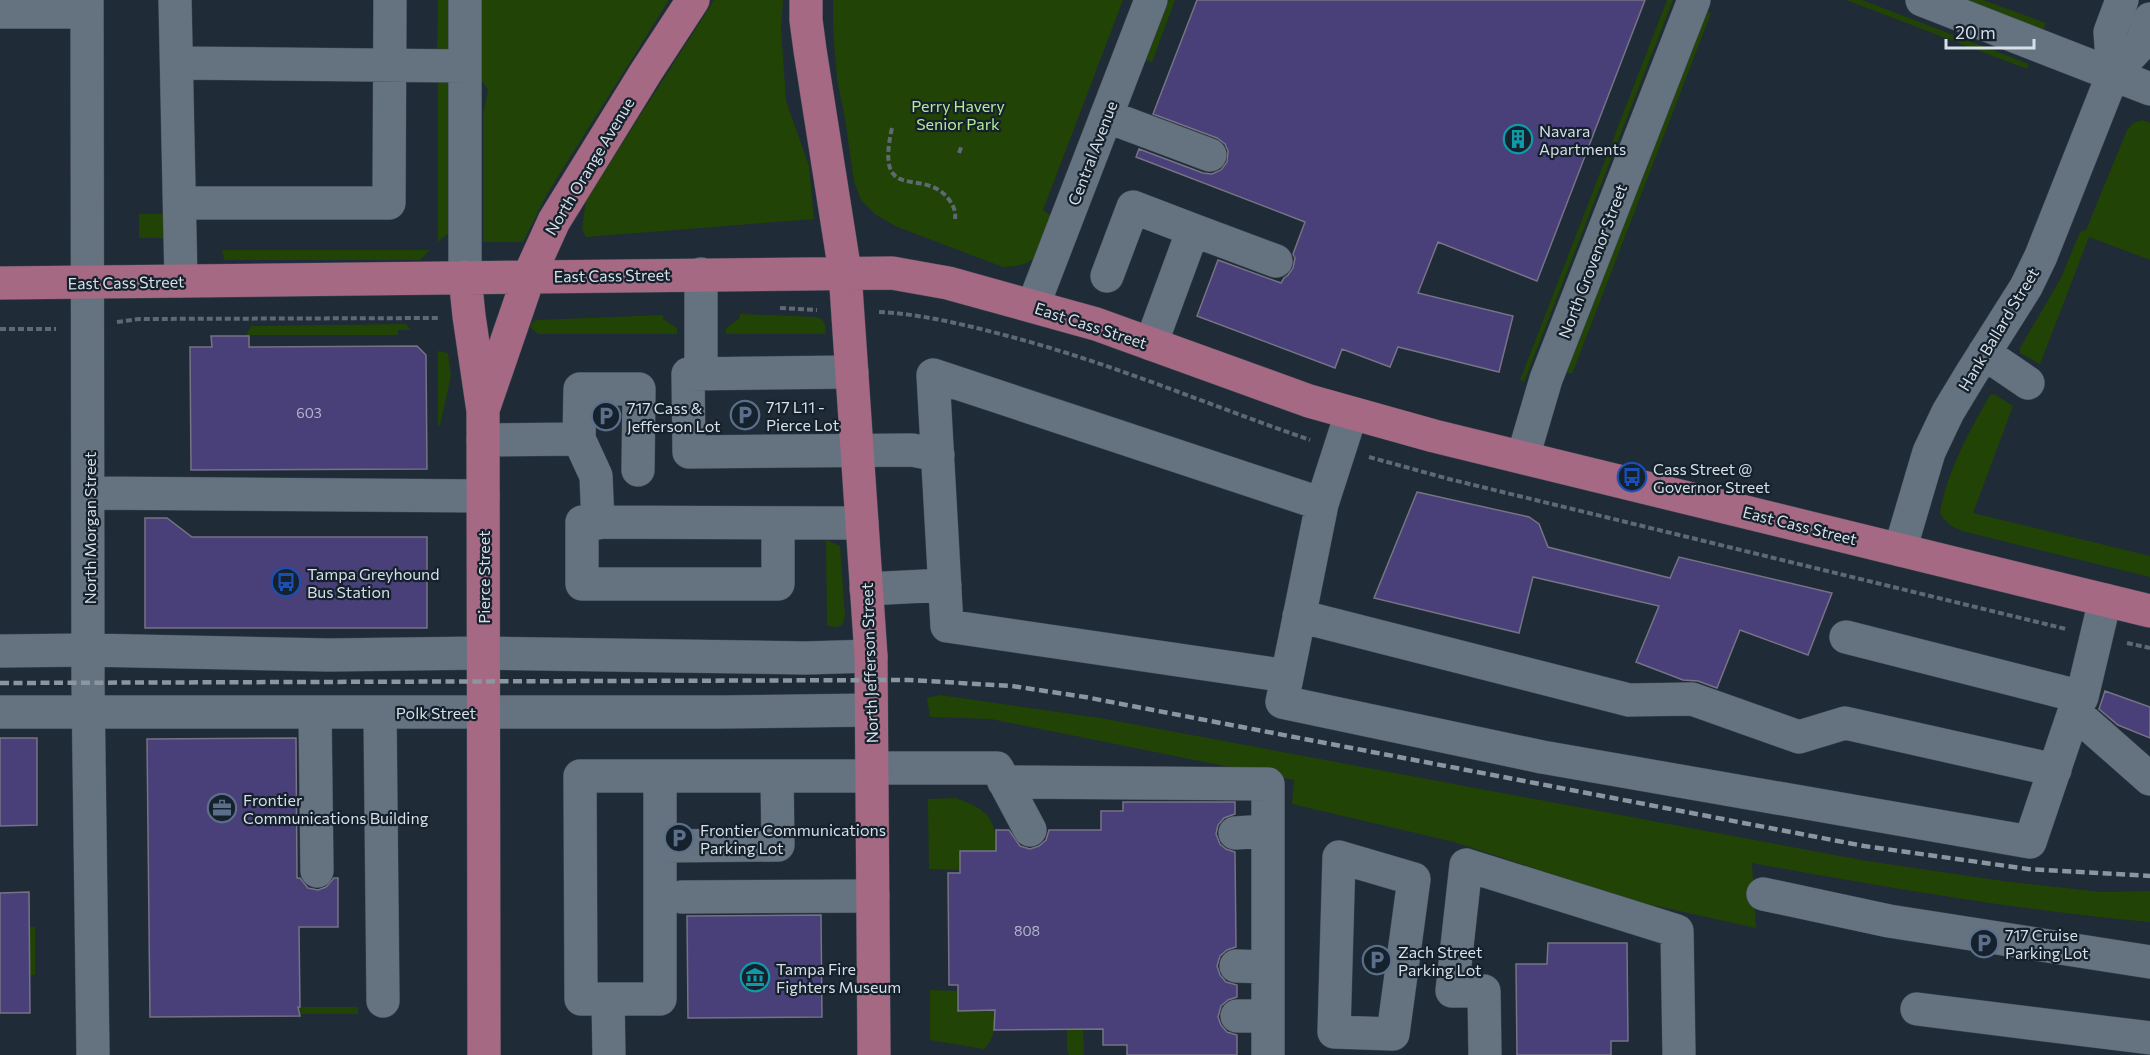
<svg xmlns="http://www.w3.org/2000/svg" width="2150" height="1055" font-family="Commissioner,sans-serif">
	<rect width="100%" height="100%" fill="#1f2b37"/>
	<path fill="#224306" d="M438 0H453V53L437 56Z
		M473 0H669L547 194 523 242H483V115L488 90 469 60Z
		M714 0H783L781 28 786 101 809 166 814 219 586 237 582 229 586 200Z
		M833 0H1123L1043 210 1050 215 1051 220C1039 251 1041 266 1003 267L895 226 875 214 861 200 854 182 845 118 837 79 833 29Z
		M1169 0H1175L1152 62 1146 60Z
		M1667 0H1673L1524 382 1520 380Z
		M1846 0H1862L2029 64 2027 69Z
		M1964 0H1983L2046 23 2043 30Z
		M1704 11 1711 13 1572 374 1565 371Z
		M438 77 452 80 450 232 438 242Z
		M2143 120 2150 123V260L2089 237 2040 364 2020 353V348L2061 278 2080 232 2086 230 2127 130 2133 123Z
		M139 214H164L165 238H139Z
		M222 250H430L420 260H224Z
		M740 314 816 317C826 319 825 325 826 334H726V328L740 318Z
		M663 315V319L677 328V334H538L530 327 533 321 538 320Z
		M406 324 411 330H398V335H246L251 326Z
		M438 351 448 353 451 376 440 425 438 426Z
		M1994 394 2013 406 1973 513 2150 556V577L1966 532C1954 528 1946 524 1940 513 1947 471 1969 432 1990 395Z
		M826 540 840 546 845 616 842 625 836 627 827 626Z
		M940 695 1100 718 1867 861 2003 881 2102 892 2150 891V922C2017 910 1884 887 1752 863L1756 928 1634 901 1454 842 1292 804 1294 780 991 719 930 717 927 698Z
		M956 798C987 810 996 816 996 851H960V870L929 869 928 799Z
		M29 927H35V975H30V967H27Z
		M930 990 958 991 995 1010C994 1027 996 1037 984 1049L930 1040Z
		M299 1007H358V1014H299Z
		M1067 1025H1083L1084 1055H1069L1067 1050Z"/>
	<path fill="#493f79" stroke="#757385" stroke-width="1.5" d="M1197 0H1645L1537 281 1438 242 1418 293 1513 316 1499 372 1398 347 1390 367 1342 349 1335 368 1197 316 1218 260 1281 283 1284 278 1288 275 1293 268 1295 258 1293 254 1305 222 1136 157 1139 149 1203 173 1212 174 1221 170 1227 162 1228 151 1225 144 1217 138 1153 114Z
		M211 336H249V347L417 346 426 355 427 469 191 470 190 347H212Z
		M1417 492 1529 517 1539 524 1548 547 1670 578 1679 557 1832 593 1808 655 1740 630 1717 688 1698 681 1683 680 1636 662 1659 606 1533 577 1519 633 1374 598Z
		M145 518H167L192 537H427V628H145Z
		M2105 691 2150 707V738L2118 725 2099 709Z
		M0 738H37V825L0 826Z
		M296 738 297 878H300L308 888 318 890 326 887 334 878H338V927H299L300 1007H298L300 1016 150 1017 147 739Z
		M1123 802H1235V814L1224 818 1218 825 1216 834 1220 844 1226 849 1235 852 1236 947 1227 950 1220 956 1217 966 1220 975 1226 982 1237 985V997L1228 1000 1221 1006 1218 1017 1221 1025 1227 1032 1237 1035V1055H1127V1045H1103V1029L994 1030 995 1010 958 1011V985H949L948 873H960V851H996V830H1009L1020 846 1030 849 1039 846 1046 840 1049 830H1101V811H1123Z
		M29 892 30 1013H0V893Z
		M821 915 822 1017 688 1018 687 916Z
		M1548 943H1627L1628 1041H1611V1055H1517L1516 964H1547Z"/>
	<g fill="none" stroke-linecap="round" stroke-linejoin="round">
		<g stroke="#3e4852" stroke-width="34">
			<path id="minor" d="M87 0 88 683 93 1055
				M175 0 181 281
				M465 0V277
				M1922 0 2150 89
				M0 12H87
				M177 63 465 66
				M2113 74 2110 32 2122 0
				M1106 116 1210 155
				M180 203H389L390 0
				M701 274V373
				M1107 276 1133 207 1193 230
				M1033 306 1151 0
				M1151 344 1193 230 1276 261
				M1984 353 2028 383
				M852 372 688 374 689 452 912 450 938 455
				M1351 414 1322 504 1282 702 1542 757 2030 842 2074 712
				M483 440 579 439
				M1523 457 1546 379 1694 0
				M89 493 483 496
				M598 523 596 476 579 439 580 389H639L638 470
				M778 523V584H582V522L862 523
				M1900 550 1929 452 1948 412 1971 374 2026 287 2041 256 2113 74 2141 44 2150 19
				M866 589 945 585
				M2105 600 2082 697 2074 712 2150 779
				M1299 616 1629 700 1692 699 1799 737 1845 723 2055 770
				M1846 637 2082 697
				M0 651 88 650 329 655 483 653 806 658 871 656
				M1287 676 947 626 933 375 1322 504
				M0 712H721L871 710
				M315 712 317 871
				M380 712 383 1001
				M872 768H997L1030 830
				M660 776V999H581L580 776H872
				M1004 782 1268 784V1055
				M1235 833 1268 831
				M660 846 778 845 777 776
				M1339 857 1414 879 1393 1034 1334 1032Z
				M1763 894 1889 921 2150 962
				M682 897 873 896
				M1236 966 1268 967
				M608 999 609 1055
				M1917 1009 2150 1038
				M1237 1016H1268
				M1485 1055 1484 991H1452L1466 865 1677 931 1679 1055"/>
		</g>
		<g stroke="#3e4852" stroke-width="34">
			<path id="major" d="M806 0V20L810 50 845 272 871 656 874 1055
				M465 277 469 316 483 411 484 1055
				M0 283 892 273 948 283 1096 324 1309 401 1434 436 2150 611
				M484 407 529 276 554 221 646 72 693 0"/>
		</g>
		<path stroke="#5e6974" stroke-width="4" stroke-dasharray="6 3" stroke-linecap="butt" d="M892 128C874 208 925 164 950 201 954 207 956 212 955 219
			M959 153 962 145
			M780 308 817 310
			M879 312C922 314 966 325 1008 336 1111 363 1209 405 1310 440
			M117 322 139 319 440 318
			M0 329H56
			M1369 457 1449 479 2066 629
			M2127 643 2150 648"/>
		<use href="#minor" stroke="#657381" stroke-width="33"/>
		<use href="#major" stroke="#a56983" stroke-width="33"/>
		<path stroke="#8c96a0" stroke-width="4.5" stroke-dasharray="9 4.5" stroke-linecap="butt" d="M0 683 909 680 1012 686 1085 697 1864 846 2028 869 2150 876"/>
	</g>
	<defs>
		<g id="building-ring" transform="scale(1.5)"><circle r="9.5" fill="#15212c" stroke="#0f9aa8" stroke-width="1.5"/><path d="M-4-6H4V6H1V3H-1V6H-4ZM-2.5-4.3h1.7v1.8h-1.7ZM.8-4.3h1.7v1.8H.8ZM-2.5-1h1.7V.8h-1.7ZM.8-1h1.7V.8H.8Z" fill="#0f9aa8"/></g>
		<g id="parking-ring" transform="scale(1.5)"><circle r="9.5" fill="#15212c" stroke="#5c6f8a" stroke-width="1.5"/><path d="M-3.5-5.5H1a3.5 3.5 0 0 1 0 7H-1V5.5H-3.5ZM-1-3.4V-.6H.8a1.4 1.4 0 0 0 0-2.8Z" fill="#5c6f8a"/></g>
		<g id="bus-ring" transform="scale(1.5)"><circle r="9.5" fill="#15212c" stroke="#1a4fb4" stroke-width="1.5"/><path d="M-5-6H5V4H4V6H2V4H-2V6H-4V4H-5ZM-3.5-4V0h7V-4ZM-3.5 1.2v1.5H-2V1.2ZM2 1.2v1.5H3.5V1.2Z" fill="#1a4fb4"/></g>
		<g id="office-ring" transform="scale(1.5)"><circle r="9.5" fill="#15212c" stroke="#5c6f8a" stroke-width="1.5"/><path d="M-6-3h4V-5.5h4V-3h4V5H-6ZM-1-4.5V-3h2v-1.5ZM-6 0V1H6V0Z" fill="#5c6f8a"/></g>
		<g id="museum-ring" transform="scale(1.5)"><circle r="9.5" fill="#15212c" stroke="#0f9aa8" stroke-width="1.5"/><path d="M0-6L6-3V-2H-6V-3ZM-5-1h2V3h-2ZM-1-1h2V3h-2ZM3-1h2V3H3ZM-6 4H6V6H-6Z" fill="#0f9aa8"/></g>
	</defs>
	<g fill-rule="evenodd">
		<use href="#building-ring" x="1518" y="139"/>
		<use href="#parking-ring" x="745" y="415"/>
		<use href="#parking-ring" x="606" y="416"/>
		<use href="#bus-ring" x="1632" y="477"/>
		<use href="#bus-ring" x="286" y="582"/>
		<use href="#office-ring" x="222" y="808"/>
		<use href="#parking-ring" x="679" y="838"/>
		<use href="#parking-ring" x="1984" y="943"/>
		<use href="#parking-ring" x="1377" y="960"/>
		<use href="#museum-ring" x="755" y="977"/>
	</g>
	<g text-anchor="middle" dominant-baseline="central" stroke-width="4.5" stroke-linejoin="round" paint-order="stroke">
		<g font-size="14" fill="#b4b7cc">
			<text x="309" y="412">603</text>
			<text x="1027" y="930">808</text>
		</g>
		<g font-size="16" fill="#b5ea96" stroke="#15212c">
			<text x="958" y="105">Perry Havery<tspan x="958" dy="18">Senior Park</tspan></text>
		</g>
		<g font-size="16" fill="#d7dfe7" stroke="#15212c" text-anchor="start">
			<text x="1539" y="130">Navara<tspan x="1539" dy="18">Apartments</tspan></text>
			<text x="766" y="406">717 L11 -<tspan x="766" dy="18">Pierce Lot</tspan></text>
			<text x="627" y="407">717 Cass &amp;<tspan x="627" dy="18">Jefferson Lot</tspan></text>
			<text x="1653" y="468">Cass Street @<tspan x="1653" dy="18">Governor Street</tspan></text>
			<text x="307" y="573">Tampa Greyhound<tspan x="307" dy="18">Bus Station</tspan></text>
			<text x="243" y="799">Frontier<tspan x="243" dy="18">Communications Building</tspan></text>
			<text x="700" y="829">Frontier Communications<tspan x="700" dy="18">Parking Lot</tspan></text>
			<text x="2005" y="934">717 Cruise<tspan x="2005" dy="18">Parking Lot</tspan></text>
			<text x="1398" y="951">Zach Street<tspan x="1398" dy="18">Parking Lot</tspan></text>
			<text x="776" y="968">Tampa Fire<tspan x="776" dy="18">Fighters Museum</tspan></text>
		</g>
		<g font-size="16" fill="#d7dfe7" stroke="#15212c">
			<text transform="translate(1092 153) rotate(-69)">Central Avenue</text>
			<text transform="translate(589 166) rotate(-59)">North Orange Avenue</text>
			<text transform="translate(1592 261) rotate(-69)">North Grovenor Street</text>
			<text transform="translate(612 275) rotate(-1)">East Cass Street</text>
			<text transform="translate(126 282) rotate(-1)">East Cass Street</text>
			<text transform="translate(1091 325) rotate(18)">East Cass Street</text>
			<text transform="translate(1998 329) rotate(-59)">Hank Ballard Street</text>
			<text transform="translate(1800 525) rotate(14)">East Cass Street</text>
			<text transform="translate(89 528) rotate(-90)">North Morgan Street</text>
			<text transform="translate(483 577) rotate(-90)">Pierce Street</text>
			<text transform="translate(869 663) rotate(-92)">North Jefferson Street</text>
			<text x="436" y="712">Polk Street</text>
		</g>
	</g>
	<path d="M1946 39v9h88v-9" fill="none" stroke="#d7dfe7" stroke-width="3"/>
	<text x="1955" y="39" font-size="18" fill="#d7dfe7" stroke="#15212c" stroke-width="4.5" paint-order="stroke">20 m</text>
</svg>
